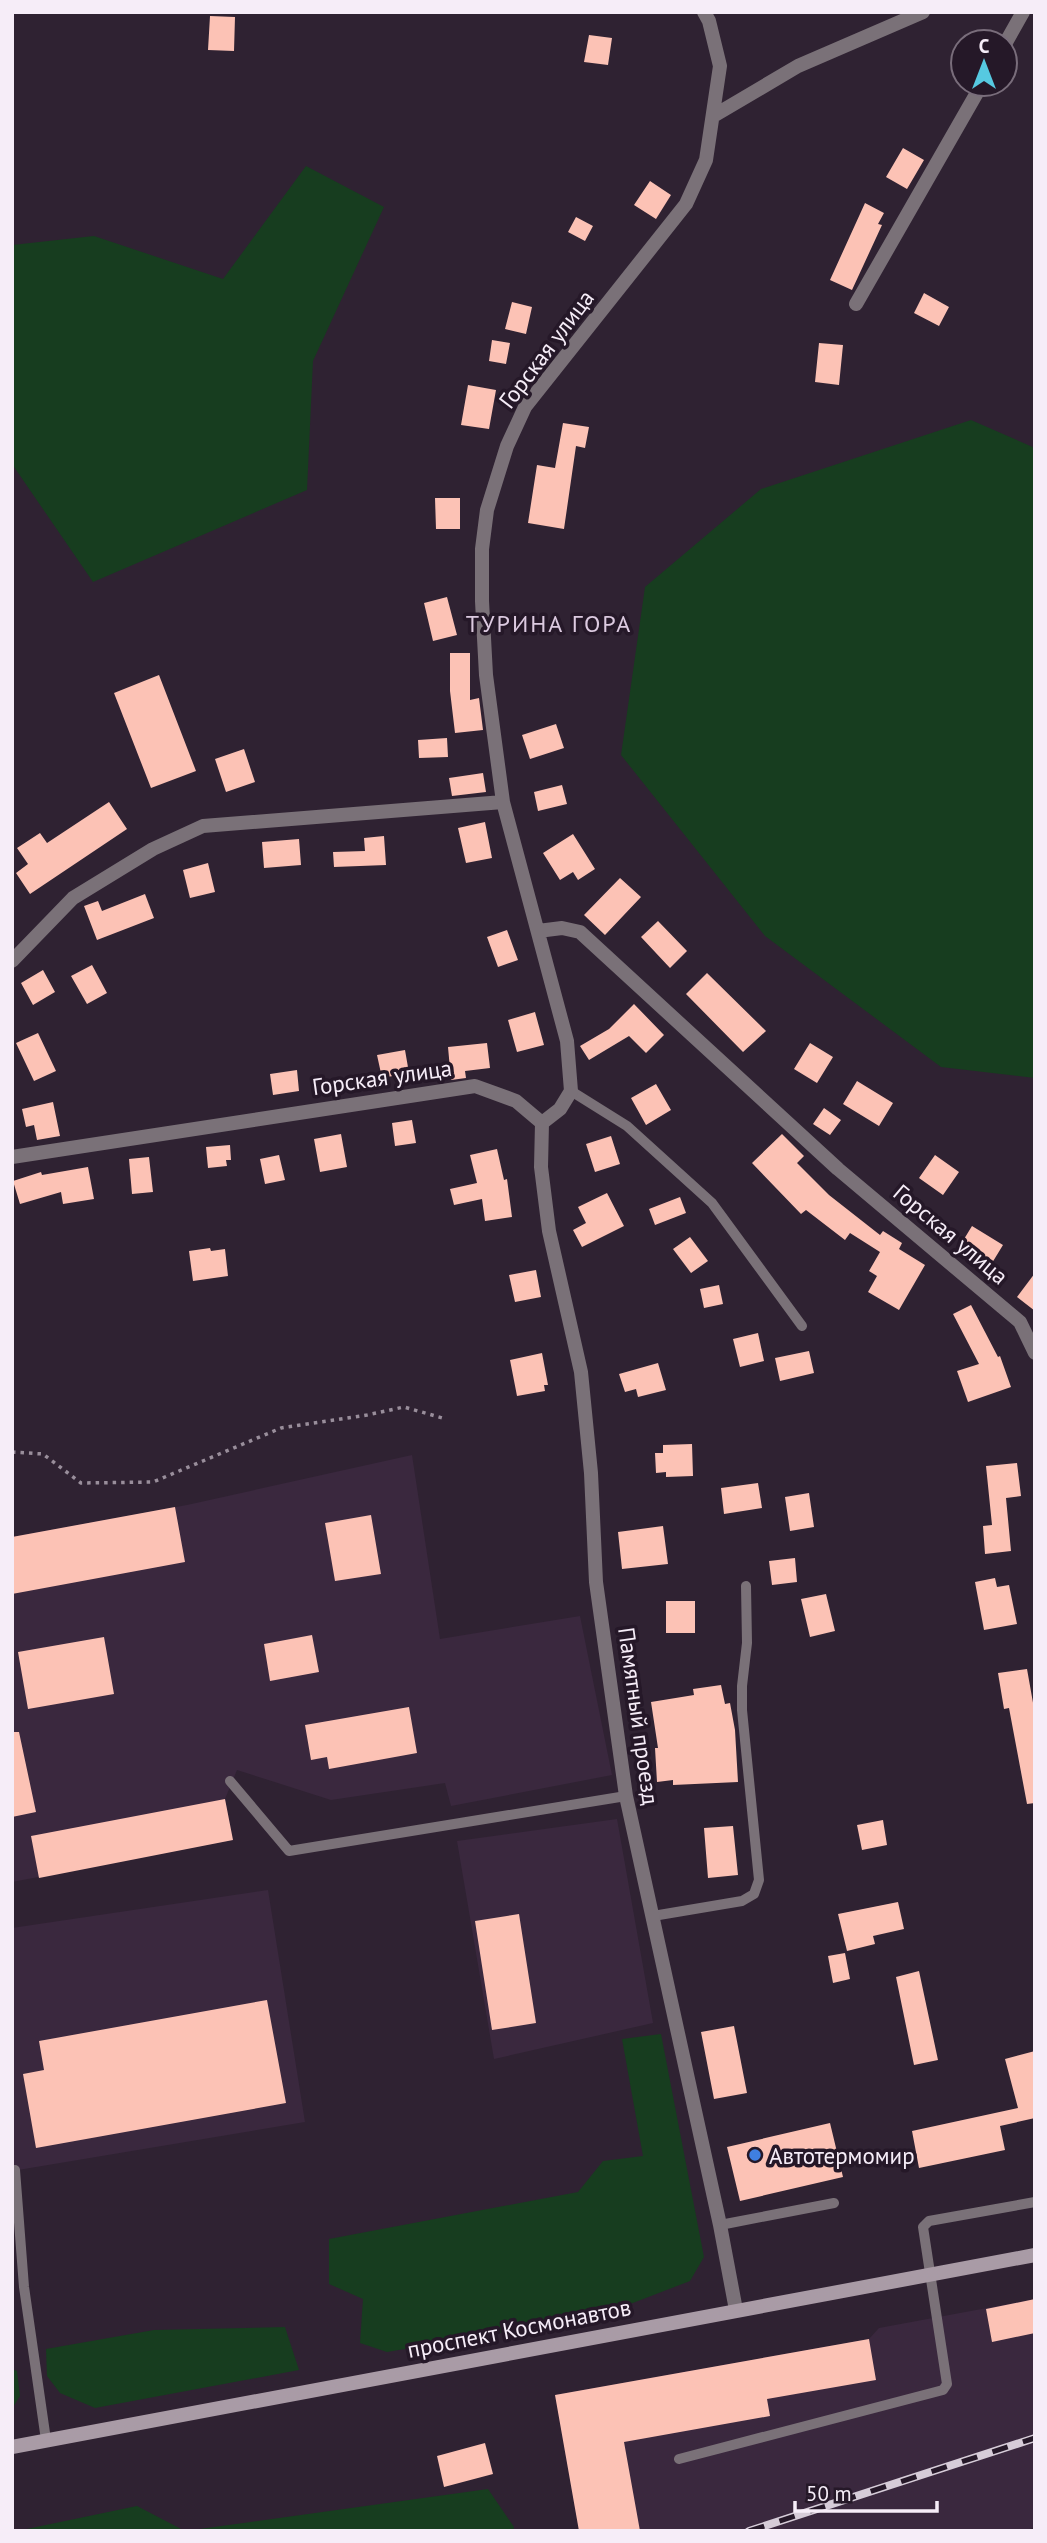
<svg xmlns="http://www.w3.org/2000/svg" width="1047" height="2543" font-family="'PT Sans',sans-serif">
	<rect width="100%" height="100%" fill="#2f2232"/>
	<path fill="#3a283e" d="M412 1455 440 1639 580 1616 612 1775 451 1806 445 1783 331 1800 237 1770 225 1799 233 1840 12 1882V1537L187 1505Z
		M617 1819 653 2023 494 2059 457 1841Z
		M268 1890 305 2122 12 2171V1928Z
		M1035 2299V2527L1024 2531H579L555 2395 869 2339 879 2328Z"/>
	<path fill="#173d1f" d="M306 166 384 207 313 361 307 490 93 582 12 464V245L94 236 223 279Z
		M971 420 1035 448V1078L941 1067 765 936 621 755 645 587 761 489Z
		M661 2034 704 2257 690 2281 599 2316 387 2352 360 2343 363 2299 329 2284V2239L578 2192 603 2161 643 2156 622 2039Z
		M285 2327 299 2370 95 2408 60 2393 47 2376 46 2349 154 2330Z
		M12 2369 17 2371 20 2396 12 2409Z
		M488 2489 514 2527 513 2531H17L137 2506 185 2531Z"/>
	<path fill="#fcc2b5" d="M210 16 235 17 234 51 208 50Z
		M589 35 612 38 608 65 584 62Z
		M903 148 924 160 907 189 886 177Z
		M650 181 671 195 656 219 634 205Z
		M865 203 884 213 878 224 882 225 852 290 830 280Z
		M576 217 593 226 585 241 568 232Z
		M924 293 949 307 939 326 914 313Z
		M512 302 532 307 526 334 505 329Z
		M492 340 510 343 506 364 489 361Z
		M819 343 843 345 839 385 815 382Z
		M468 385 496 390 489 429 461 425Z
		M563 423 589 427 585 448 576 446 564 529 528 523 537 465 555 468Z
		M435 498H460V529H436Z
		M447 597 457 635 433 641 424 603Z
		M450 653H470V700L479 698 483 730 455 733 450 691Z
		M159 675 196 771 151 788 114 693Z
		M556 724 564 748 530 759 522 735Z
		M447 738 448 757 419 758 418 740Z
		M244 749 255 782 226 792 215 759Z
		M483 773 486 792 452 796 449 778Z
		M562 785 567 804 538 811 534 792Z
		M109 802 127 829 30 894 16 873 28 864 17 848 40 833 47 843Z
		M485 822 492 858 466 863 458 828Z
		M573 834 595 869 578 880 573 872 560 880 543 853Z
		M384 836 386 865 334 867 333 852 365 851 364 838Z
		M299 839 301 865 264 868 262 842Z
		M208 863 215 892 190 898 183 870Z
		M620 878 641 897 605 935 584 915Z
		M145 894 154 918 97 940 84 906 98 901 102 911Z
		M658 921 687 951 670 968 641 937Z
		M507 930 518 960 498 967 487 937Z
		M92 965 107 993 87 1004 71 976Z
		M43 970 55 992 33 1005 21 983Z
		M707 973 766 1031 743 1052 686 994Z
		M634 1004 664 1035 646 1053 629 1036 589 1060 580 1046 609 1029Z
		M535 1012 544 1045 517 1052 508 1020Z
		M38 1033 56 1071 34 1081 16 1043Z
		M487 1043 490 1068 465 1071 466 1078 451 1080 448 1047Z
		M810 1043 833 1057 817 1083 794 1069Z
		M405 1050 409 1073 382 1078 377 1055Z
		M297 1070 299 1091 273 1095 270 1074Z
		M857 1081 893 1103 879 1126 843 1104Z
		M656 1084 671 1110 646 1125 631 1098Z
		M53 1102 60 1136 37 1140 34 1125 26 1127 22 1109Z
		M824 1108 841 1120 830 1135 813 1124Z
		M412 1120 416 1143 395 1146 392 1123Z
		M341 1134 347 1167 320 1172 314 1139Z
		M782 1134 804 1156 797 1163 829 1195 880 1235 883 1231 902 1243 899 1249 925 1265 899 1310 868 1292 877 1276 869 1271 880 1252 850 1233 845 1240 806 1210 801 1214 752 1163Z
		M611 1136 620 1164 595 1172 586 1144Z
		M230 1145 231 1160H226L227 1166 208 1168 206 1147Z
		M497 1149 504 1180 507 1179 512 1217 485 1221 482 1199 454 1205 450 1189 477 1183 470 1155Z
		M279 1155 285 1180 265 1184 260 1159Z
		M935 1155 959 1172 943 1195 919 1178Z
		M149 1157 153 1192 132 1194 129 1159Z
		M88 1167 94 1199 63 1204 61 1192 20 1204 13 1181 41 1172 42 1175Z
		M607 1193 624 1226 582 1247 573 1230 586 1223 578 1207Z
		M680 1197 686 1213 655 1225 649 1209Z
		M972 1226 1003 1245 992 1263 961 1244Z
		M690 1237 708 1261 691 1273 673 1249Z
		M210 1248 211 1251 225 1249 228 1276 193 1281 189 1251Z
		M536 1270 541 1297 515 1302 509 1275Z
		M1035 1273V1311L1017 1297Z
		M719 1285 723 1304 704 1308 700 1289Z
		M971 1305 998 1357 1000 1356 1011 1387 968 1402 957 1371 979 1364 953 1314Z
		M758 1333 764 1361 740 1367 733 1339Z
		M809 1351 814 1373 780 1381 775 1358Z
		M542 1353 548 1385H544L545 1391 517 1396 510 1360Z
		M658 1363 666 1390 638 1397 636 1389 625 1392 619 1374Z
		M692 1444 693 1476 666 1477V1472L656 1473 655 1453H663V1445Z
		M1017 1463 1021 1496 1006 1498 1011 1551 985 1554 983 1526 992 1525 986 1466Z
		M758 1483 762 1508 724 1514 721 1488Z
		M809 1493 814 1527 790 1531 785 1497Z
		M175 1507 185 1562 12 1594V1537Z
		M371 1515 381 1574 335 1581 325 1523Z
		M663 1526 668 1564 622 1569 618 1532Z
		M795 1558 797 1582 772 1585 769 1561Z
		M995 1578 997 1587 1009 1585 1017 1624 984 1630 975 1582Z
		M826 1594 835 1631 810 1637 801 1599Z
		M666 1601H695V1633H666Z
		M312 1635 319 1672 270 1681 264 1644Z
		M104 1637 114 1694 28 1709 18 1652Z
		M1027 1669 1035 1714V1803L1027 1804 1009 1708 1004 1709 998 1673Z
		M721 1685 725 1704 730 1703 735 1730 738 1782 673 1785V1780L657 1782 655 1748H658L651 1702 694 1695 693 1689Z
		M409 1707 417 1753 329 1769 327 1757 311 1760 305 1725Z
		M12 1732H19L36 1812 12 1817Z
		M225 1799 233 1840 39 1878 31 1836Z
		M883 1820 887 1845 862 1850 857 1825Z
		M733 1826 738 1875 708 1878 704 1828Z
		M898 1902 904 1929 873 1936 875 1944 847 1951 838 1914Z
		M519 1914 536 2023 492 2030 475 1921Z
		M845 1953 850 1979 833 1983 828 1956Z
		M919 1971 938 2060 914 2065 896 1977Z
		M267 2000 286 2103 36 2148 23 2074 44 2070 39 2041Z
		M734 2026 747 2093 714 2099 701 2032Z
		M1035 2051V2118L1000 2126 1005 2150 919 2168 912 2131 1018 2108 1005 2059Z
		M830 2123 843 2177 740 2201 727 2147Z
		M1035 2299V2333L992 2342 986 2309Z
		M869 2339 876 2380 767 2399 770 2416 624 2442 640 2531H579L555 2395Z
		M485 2443 493 2474 444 2487 437 2456Z"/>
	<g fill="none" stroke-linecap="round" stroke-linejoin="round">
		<path stroke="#998e9b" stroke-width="3.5" stroke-dasharray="3.5 5" stroke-linecap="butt" d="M12 1452 43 1454 81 1483 153 1482 281 1428 367 1415 404 1407 446 1419"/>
		<path stroke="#7a7178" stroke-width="10" d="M571 1091 627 1126 712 1203 802 1326
			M230 1781 289 1851 626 1796
			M653 1916 742 1901 754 1894 759 1880 742 1710V1686L747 1643 746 1586
			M15 2170 24 2287 46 2440
			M720 2225 834 2203
			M679 2459 943 2390 947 2384 923 2227 929 2221 1035 2202"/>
		<path stroke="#7a7178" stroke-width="14" d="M1005 44 1023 12
			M715 115 798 66 923 12
			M856 304 982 84
			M538 931 562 928 580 932 838 1169 1020 1322 1035 1353
			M12 961 73 898 153 849 203 826 503 802
			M542 1123 541 1167 549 1231 581 1372 591 1473 596 1582 626 1796 720 2225 736 2310
			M542 1123 560 1109 571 1091 567 1041 503 802 486 675 482 601V549L487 510 507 446 525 407 686 204 706 160 720 66 709 21 704 12
			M12 1157 475 1086 516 1101 542 1123"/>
		<path stroke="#a99ba6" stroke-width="14" d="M12 2447 1035 2255"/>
		<g stroke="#d6ccd8" stroke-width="8">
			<path id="rail" d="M749 2531 1035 2438"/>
		</g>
		<use href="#rail" stroke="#251828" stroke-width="5" stroke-dasharray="16" stroke-linecap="butt"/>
	</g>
	<circle fill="#3f7fe0" stroke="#251828" stroke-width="2.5" cx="755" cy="2155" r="7"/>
	<g text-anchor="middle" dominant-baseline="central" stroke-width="7" stroke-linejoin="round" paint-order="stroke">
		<g font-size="23" fill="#f6edf8" stroke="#251828">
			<text transform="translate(546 349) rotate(-53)">Горская улица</text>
			<text transform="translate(382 1077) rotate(-8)">Горская улица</text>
			<text transform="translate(951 1234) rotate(40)">Горская улица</text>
			<text transform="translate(639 1716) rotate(82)">Памятный проезд</text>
			<text transform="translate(519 2328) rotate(-11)">проспект Космонавтов</text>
		</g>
		<g font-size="23" fill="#f6edf8" stroke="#251828" text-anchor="start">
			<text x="769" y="2155">Автотермомир</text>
		</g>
		<g font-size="24" letter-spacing="2" fill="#dccae0" stroke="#251828">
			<text x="549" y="623">ТУРИНА ГОРА</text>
		</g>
	</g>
	<rect width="1047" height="2543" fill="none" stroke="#f6edf8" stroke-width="28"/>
	<g transform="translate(984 63)"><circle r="33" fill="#251828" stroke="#796d7b" stroke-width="2"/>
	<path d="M0-5L12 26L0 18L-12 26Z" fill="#56c9e1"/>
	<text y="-10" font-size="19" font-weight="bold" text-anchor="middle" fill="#f6edf8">С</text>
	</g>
	<path d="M795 2501v10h142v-10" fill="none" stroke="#f6edf8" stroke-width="3.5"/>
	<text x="806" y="2501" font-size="21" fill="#f6edf8" stroke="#251828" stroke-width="5" paint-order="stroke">50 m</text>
</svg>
